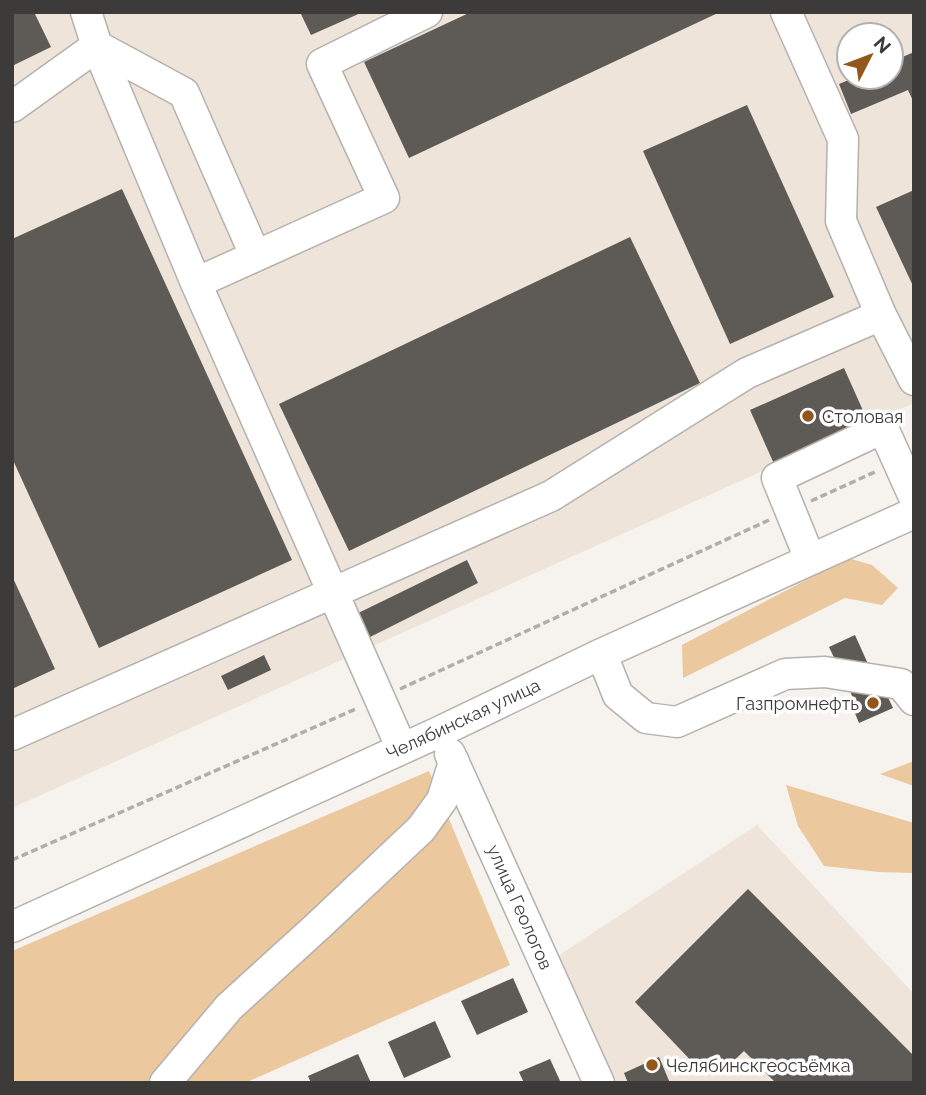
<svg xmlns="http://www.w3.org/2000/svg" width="926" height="1095" font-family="Raleway,sans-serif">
	<rect width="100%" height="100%" fill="#f6f2ed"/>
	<path fill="#eee4d9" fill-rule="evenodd" d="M12 12H914V403L12 808ZM849 35H891V77H849Z
		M757 825 914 994V1083H612L555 958Z"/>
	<path fill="#ecc89f" d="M848 558 872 565 898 588 882 605 845 598 683 678 682 645Z
		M914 761V786L880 774Z
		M429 771 510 965 245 1083H12V951Z
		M786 785 914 823V873L879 872 824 866 798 826Z"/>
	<path fill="#5e5a56" d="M12 12H34L51 47 12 66Z
		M300 12H363L311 35Z
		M471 12H720L409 158 364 62Z
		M914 52V103L908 90 851 114 839 84 856 77H891V62Z
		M747 105 834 297 730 344 643 151Z
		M122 189 292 560 99 648 12 458V239Z
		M914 190V288L876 207Z
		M630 237 700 383 349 551 279 404Z
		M844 368 869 424 775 466 750 410Z
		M467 560 478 583 360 642 348 618Z
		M12 576 55 669 12 689Z
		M855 635 881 693 885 691 893 708 859 723 852 706 856 704 829 647Z
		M264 655 271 670 228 690 221 676Z
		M748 889 914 1056V1083H776L744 1051 720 1074 708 1075 699 1069 635 1002Z
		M513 978 528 1012 477 1035 461 1001Z
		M435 1021 451 1057 404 1078 388 1042Z
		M358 1054 371 1083H311L308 1076Z
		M659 1057 670 1083H628L624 1073Z
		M550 1059 561 1083H524L519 1072Z"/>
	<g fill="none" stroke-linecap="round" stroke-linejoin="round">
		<g stroke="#b5b1ac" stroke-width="33">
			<path id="minor" d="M86 12 97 46 196 283 402 749
				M786 12 843 139 841 221 881 315
				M12 107 97 46 184 93 255 255
				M196 283 384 198 322 64 427 12
				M810 559 777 478 883 428 914 497
				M597 656 606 665 618 695 646 718 677 722 785 674 825 672 901 684 914 700
				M12 735 551 496 747 373 881 315 914 380
				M450 754 599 1083
				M12 927 439 732 597 656 914 513
				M165 1083 229 1007 318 926 421 829 442 800 454 762"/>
		</g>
		<path stroke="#b1aeaa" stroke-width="3.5" stroke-dasharray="7 3.5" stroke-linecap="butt" d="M811 501 877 471
			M400 689 769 520
			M12 860 358 708"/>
		<use href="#minor" stroke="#fff" stroke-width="30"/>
	</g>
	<g fill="#94571b" stroke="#fff" stroke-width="2.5">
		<circle cx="808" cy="416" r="7"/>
		<circle cx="873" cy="703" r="7"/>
		<circle cx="652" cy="1065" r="7"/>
	</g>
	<g text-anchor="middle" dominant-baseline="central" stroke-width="7" stroke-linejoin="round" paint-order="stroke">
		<g font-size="18" fill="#3d3b39" stroke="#fff" text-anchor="start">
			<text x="822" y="416">Столовая</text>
			<text x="859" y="703" text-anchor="end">Газпромнефть</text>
			<text x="666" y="1065">Челябинскгеосъёмка</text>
		</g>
		<g font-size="18" fill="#3d3b39" stroke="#fff">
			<text transform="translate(463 719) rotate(-25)">Челябинская улица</text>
			<text transform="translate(520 907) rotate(66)">улица Геологов</text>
		</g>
	</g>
	<rect width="926" height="1095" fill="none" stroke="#3d3b39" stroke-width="28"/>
	<g transform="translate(870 56) rotate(48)"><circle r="33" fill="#ffffff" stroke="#b1b1b0" stroke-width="2"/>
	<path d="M0-5L12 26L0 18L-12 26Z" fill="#94571b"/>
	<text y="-10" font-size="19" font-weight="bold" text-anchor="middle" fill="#3d3b39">N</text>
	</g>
</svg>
